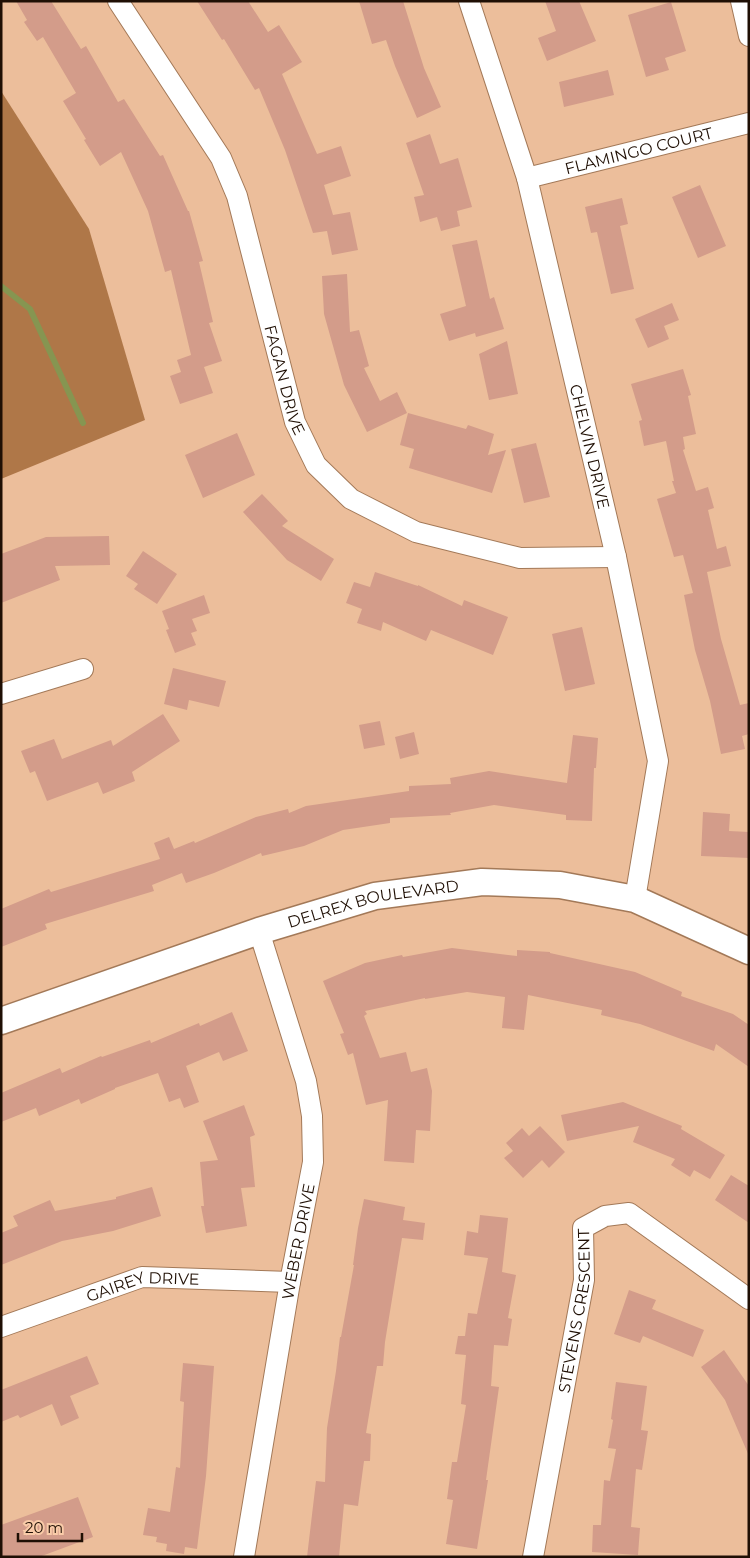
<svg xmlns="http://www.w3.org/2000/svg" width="750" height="1558" font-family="Montserrat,sans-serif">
	<rect width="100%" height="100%" fill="#ecbe9b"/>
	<path fill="#af7748" d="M1 91 89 229 145 420 1 479Z"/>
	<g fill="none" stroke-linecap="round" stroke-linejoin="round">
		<path stroke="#869551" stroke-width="6" d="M1 286 30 309 83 423"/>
	</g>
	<path fill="#d39c8a" d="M16 1H51L81 49 86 46 118 102 124 99 160 156 163 155 188 211H189L203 261 199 262 213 322 209 323 222 361 204 367 213 393 180 404 170 376 181 372 177 360 191 355 171 270 165 272 148 211 121 152 100 166 84 140 86 139 63 101 76 93 43 37 37 41 24 22 27 20Z
		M197 1H248L268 32 279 25 302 62 282 74 317 154 341 146 351 176 324 185 333 215 350 212 358 250 332 255 327 231 313 233 285 150 259 88 255 90 224 39 222 40Z
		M359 1H403L424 68 441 107 417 118 395 66 386 40 372 44Z
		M545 1H579L596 41 547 61 538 38 556 31Z
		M671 2 686 51 665 58 669 70 646 77 628 15Z
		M608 70 614 95 564 107 559 82Z
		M430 134 440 164 458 158 472 207 457 211 460 226 441 231 437 217 420 222 414 197 424 195 406 143Z
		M700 185 726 246 698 258 672 197Z
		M622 198 628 224 620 226 634 289 611 294 597 232 591 233 585 207Z
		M477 240 490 299 494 297 504 329 476 337 475 333 449 341 440 314 466 306 452 245Z
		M347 274 350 332 359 330 369 366 364 368 380 401 397 392 407 413 367 432 344 385 324 314 322 276Z
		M672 303 679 320 664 326 669 339 648 348 635 319Z
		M507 341 518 394 489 400 479 354Z
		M683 369 691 395 688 396 696 434 683 437 685 449 683 450 696 491 708 487 714 508 708 510 717 549 726 546 731 566 707 572 721 639 740 705 749 703V734L742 736 745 749 721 754 710 701 695 650 684 595 693 593 683 555 674 557 657 499 676 493 672 481H674L666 441 644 446 639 421 642 420 631 384Z
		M408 413 466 429 468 425 494 434 488 455 506 450 492 493 409 468 414 449 400 445Z
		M237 433 255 475 203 498 185 455Z
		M536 443 550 497 524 503 511 449Z
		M262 494 288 521 282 526 334 559 321 581 287 560 243 512Z
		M109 536 110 565 55 566 60 580 1 603V554L46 537Z
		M143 551 177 574 157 604 134 589 138 584 126 576Z
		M375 572 418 586V585L462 606 464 600 508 617 493 655 431 630 426 641 383 622 381 631 357 623 362 609 346 603 354 582 370 587Z
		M204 595 210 613 192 619 197 631 191 633 196 645 175 653 166 630 169 629 162 611Z
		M582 627 595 684 565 691 552 634Z
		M173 668 226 681 219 707 189 700 187 710 164 704Z
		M163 714 180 741 132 772 135 781 103 794 98 782 47 801 35 771 30 773 21 751 54 739 62 759 111 740 113 746Z
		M380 721 385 745 364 749 359 725Z
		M414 732 419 754 400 759 395 737Z
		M573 735 598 738 596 768H594L592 821 566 820V815L494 805 450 813 451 815 390 818V823L343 830 304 846 262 856 261 853 214 873 186 883 182 873 152 885 154 891 45 924 47 929 1 947V909L49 889 51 892 160 859 154 843 169 837 174 849 194 841 195 843 256 817 288 809 289 813 306 806 409 791V786L451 784 450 778 489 771 567 783Z
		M703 812 730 814 729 831 749 832V858L701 856Z
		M452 948 517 956V950L550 952V953L635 972 682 992 681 996 733 1014 749 1025V1067L716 1044 714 1051 640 1024 601 1015 602 1010 528 995 524 1030 502 1028 505 997 467 992 425 999V998L365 1011 367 1014 364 1016 380 1058 406 1052 411 1072 427 1068 432 1091 430 1131 416 1130 414 1163 384 1161 388 1100 366 1105 353 1053 348 1055 340 1034 344 1033 323 981 365 963 402 955 403 957Z
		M232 1012 248 1051 223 1061 219 1052 186 1066 199 1102 184 1108 180 1098 169 1102 158 1073 115 1088V1089L81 1104 79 1099 39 1116 36 1108 1 1122V1093L60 1068 62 1073 101 1056 102 1057 150 1040 151 1043 199 1023 200 1026Z
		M623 1102 682 1126 681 1129 725 1155 710 1179 694 1170 690 1177 671 1165 675 1159 633 1142 639 1126 567 1141 561 1115Z
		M244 1105 255 1135 250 1137 255 1187 241 1188 247 1226 206 1233 201 1206H204L200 1162 218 1160 203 1121Z
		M540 1126 565 1152 549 1168 542 1160 523 1178 504 1158 513 1151 506 1143 522 1128 529 1136Z
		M731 1175 749 1186V1223L715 1200Z
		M152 1187 161 1216 113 1231 62 1241 1 1265V1233L18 1226 13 1216 50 1200 55 1211 116 1199V1197Z
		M364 1199 405 1207 403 1220 425 1223 423 1240 402 1238 385 1342 383 1366H377L366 1433 371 1434 370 1461H364L358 1506 344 1504 339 1557H307L316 1481 325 1482 327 1428 336 1371 340 1337H341L354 1265H353L358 1228Z
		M480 1215 508 1218 502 1272 516 1275 508 1318 512 1319 508 1346 494 1345 491 1386 499 1387 486 1480H488L477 1549 446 1544 453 1500 447 1499 452 1462H457L466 1405 461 1404 466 1355 455 1354 458 1336H465L468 1313 477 1314 488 1258 464 1255 467 1231 478 1233Z
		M629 1290 656 1300 652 1309 704 1330 693 1357 643 1336 640 1343 614 1334Z
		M724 1350 749 1386V1456L725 1400 701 1367Z
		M87 1356 99 1384 70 1396 79 1418 61 1426 52 1404 20 1418 18 1415 1 1422V1390Z
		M183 1363 214 1366 206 1476 197 1549 185 1547 184 1554 166 1551 167 1544 156 1542 157 1537 143 1535 148 1508 170 1512 176 1467 180 1468 184 1402 180 1401Z
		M616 1382 647 1386 641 1430 648 1431 642 1470 636 1469 631 1527 640 1528 638 1555 592 1552 593 1525H601L604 1480 610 1481 616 1449 608 1448 613 1420 611 1419Z
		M78 1497 93 1537 39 1557H1V1525Z"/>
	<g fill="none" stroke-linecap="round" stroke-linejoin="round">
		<g stroke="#a37958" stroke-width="22">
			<g id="minor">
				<path id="s1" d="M118 1 221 158 237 196 295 422 316 465 351 499 416 532 520 558 616 557"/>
				<path id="s2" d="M469 1 527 178 616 557 658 761 635 899"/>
				<path d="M741 1 749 36"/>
				<path id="s3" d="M527 178 749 123"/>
				<path d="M1 694 83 669"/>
				<path id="s4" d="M1 1327 142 1277 290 1282"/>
				<path id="s5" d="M244 1557 290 1282 313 1162 312 1116 306 1081 259 931"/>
				<path id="s6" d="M533 1557 584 1280 583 1228 605 1216 629 1213 749 1299"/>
			</g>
		</g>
		<g stroke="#a37958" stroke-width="29">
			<g id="tertiary">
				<path id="s7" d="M1 1021 259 931 375 896 482 882 560 885 635 899 749 951"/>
			</g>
		</g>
		<use href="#minor" stroke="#fff" stroke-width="20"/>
		<use href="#tertiary" stroke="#fff" stroke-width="26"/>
	</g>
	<g text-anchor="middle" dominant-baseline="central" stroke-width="4.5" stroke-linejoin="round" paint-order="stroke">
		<g font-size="16" fill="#1f0f04" stroke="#f9cba8">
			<text stroke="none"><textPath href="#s3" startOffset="115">FLAMINGO COURT</textPath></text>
			<text stroke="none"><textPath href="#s1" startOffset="419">FAGAN DRIVE</textPath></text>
			<text stroke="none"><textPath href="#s2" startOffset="462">CHELVIN DRIVE</textPath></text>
			<text stroke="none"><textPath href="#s7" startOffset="391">DELREX BOULEVARD</textPath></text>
			<text stroke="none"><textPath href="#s5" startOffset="320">WEBER DRIVE</textPath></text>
			<text stroke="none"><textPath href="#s4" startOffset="149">GAIREY DRIVE</textPath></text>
			<text stroke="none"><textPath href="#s6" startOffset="250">STEVENS CRESCENT</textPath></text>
		</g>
	</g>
	<rect width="750" height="1558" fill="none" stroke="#1f0f04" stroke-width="5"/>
	<path d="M18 1533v8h64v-8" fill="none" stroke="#1f0f04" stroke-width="2.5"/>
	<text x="25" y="1533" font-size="15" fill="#1f0f04" stroke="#f9cba8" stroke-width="4" paint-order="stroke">20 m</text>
</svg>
